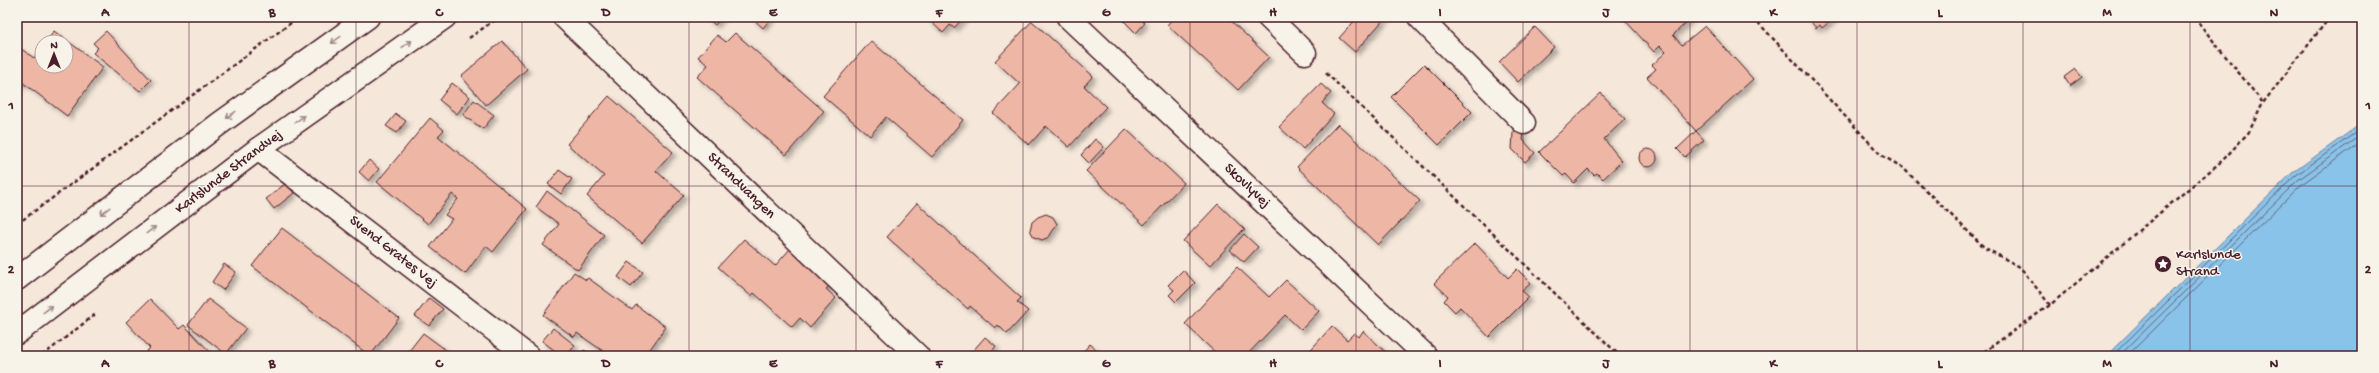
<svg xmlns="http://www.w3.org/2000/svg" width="2379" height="373" font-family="'Gochi Hand',sans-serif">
	<defs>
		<filter id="shadow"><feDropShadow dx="3.5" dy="3.5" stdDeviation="2" flood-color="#0004"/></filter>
	</defs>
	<rect width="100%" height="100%" fill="#f5e7da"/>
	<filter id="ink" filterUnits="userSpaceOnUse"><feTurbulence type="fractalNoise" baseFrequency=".025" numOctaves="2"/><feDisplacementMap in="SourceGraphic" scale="8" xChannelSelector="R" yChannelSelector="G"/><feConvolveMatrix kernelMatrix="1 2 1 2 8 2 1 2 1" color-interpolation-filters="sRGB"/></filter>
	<g filter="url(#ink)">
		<path fill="#8ac3e9" stroke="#70819d" d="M2362 123V356H2106L2292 173Z"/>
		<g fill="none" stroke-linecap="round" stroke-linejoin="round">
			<path stroke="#646177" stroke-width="1" d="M2112 356 2295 176 2362 128
				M2119 356 2298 180 2362 134
				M2127 356 2302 184 2362 141"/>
		</g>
		<path fill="#eeb6a4" stroke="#4a1f2b" filter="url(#shadow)" d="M706 17H722L715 25Z
			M751 17H772L763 28Z
			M926 17H964L954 28 950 25 943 33Z
			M1129 17H1138L1145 23 1136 33 1124 21Z
			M1174 17H1227L1269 57 1238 90 1167 25Z
			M1358 17H1386L1355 52 1339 38Z
			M1692 17 1673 35 1682 45 1705 26 1753 79 1696 131 1647 77 1656 69 1652 65 1666 52 1660 46 1654 52 1623 18Z
			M1807 17H1835L1822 28 1820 25 1816 28Z
			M1032 21 1093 76 1084 86 1106 107 1069 147 1046 126 1029 145 993 113 1020 84 995 61Z
			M1535 27 1554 47 1518 82 1499 62Z
			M54 31 103 67 67 116 22 82 17 89V46L34 58 42 47V66H66V42H46Z
			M106 31 151 80 140 91 93 53 98 48 93 43Z
			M735 33 824 111 786 155 697 77 708 65 698 57 717 35 726 42Z
			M502 41 527 69 486 105 461 76Z
			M871 41 963 120 932 157 886 117 870 136 823 96Z
			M1424 64 1472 112 1439 145 1391 97Z
			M2075 69 2082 77 2070 86 2064 77Z
			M452 83 470 97 457 114 439 100Z
			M1321 84 1331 93 1322 103 1334 114 1303 149 1279 127Z
			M1601 93 1625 119 1604 139 1622 161 1603 179 1597 173 1594 175 1588 169 1574 183 1566 174 1563 176 1539 152Z
			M609 96 673 152 656 171 684 195 642 243 587 196 604 176 567 144Z
			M474 100 494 115 483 129 463 115Z
			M396 114 406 121 397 133 386 126Z
			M430 118 444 130 438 136 527 209 493 252 486 246 465 274 430 247 452 219 445 215 458 199 452 194 428 224 377 182Z
			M1338 124 1420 201 1378 245 1297 167Z
			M1126 129 1184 183 1144 225 1086 171Z
			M1696 131 1704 140 1685 157 1677 149Z
			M1513 132H1524L1523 140 1535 153 1525 162 1512 149Z
			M1095 139 1104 147 1089 163 1081 155Z
			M1639 158a9 9 0 1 1 18 0a9 9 0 1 1-18 0Z
			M369 160 379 169 369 181 359 172Z
			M559 170 572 179 561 194 548 184Z
			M286 183 294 193 274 209 266 199Z
			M547 191 604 235 578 270 543 245 559 224 536 207Z
			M917 203 1021 298 1017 302 1028 311 1007 334 998 325 995 328 970 306 968 309 887 237Z
			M1218 204 1245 230H1243L1210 266 1183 241Z
			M1046 214 1053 217 1057 224 1049 237 1042 240 1034 237 1030 230 1032 222 1038 217Z
			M282 228 399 318 370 356 252 266Z
			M1244 234 1258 247 1244 262 1230 250Z
			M744 239 775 266 790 249 830 285 826 289 836 298 810 328 800 318 792 327 754 293 751 296 718 267Z
			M1475 243 1508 278 1517 269 1531 283 1522 291 1529 297 1489 337 1460 307 1455 312 1444 301 1448 296 1434 283Z
			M629 262 643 272 631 287 618 277Z
			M224 264 236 272 223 290 212 282Z
			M1237 267 1269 297 1286 280 1319 311 1301 330 1285 315 1246 356H1219L1185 324Z
			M1183 270 1195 283 1176 302 1169 295 1174 290 1168 285Z
			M574 272 586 280 588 278 632 310 636 305 666 327 645 356H610L577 333 574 337 543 315Z
			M429 298 443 309 429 326 415 316Z
			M150 299 179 329 184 325 214 356H142L150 348 126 322Z
			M208 299 246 328 226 354 188 325Z
			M1332 326 1347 340 1354 333 1359 337 1363 331 1390 356H1305Z
			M553 328 575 345 567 356H562L542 341Z
			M423 333 446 350 442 356H405Z
			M985 337 996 346 988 356H975L971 353Z
			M1090 344 1104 356 1080 355Z
			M584 350 592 356H580Z"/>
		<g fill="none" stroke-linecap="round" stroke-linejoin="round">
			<g stroke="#4a1f2b" stroke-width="25">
				<path id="street" d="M564 17 918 356
					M1068 17 1426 356
					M1268 17 1305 53
					M1419 17 1524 123
					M258 149 528 356"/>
			</g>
			<g stroke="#4a1f2b" stroke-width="25">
				<path id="secondary" d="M17 279 219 124 368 17
					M17 333 258 149 445 17"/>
			</g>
			<path stroke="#4a1f2b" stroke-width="2.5" stroke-dasharray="4 3" stroke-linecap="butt" d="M1753 17 1881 155 1902 167 1985 248 2020 267 2050 305
				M2194 17 2263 103
				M469 38 499 17
				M1326 73 1620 356
				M17 224 299 17
				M42 356 97 313
				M1978 356 2050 305 2223 160 2249 132 2263 103 2330 17"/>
			<use href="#street" stroke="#f7f3e8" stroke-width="22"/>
			<use href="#secondary" stroke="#f7f3e8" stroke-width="22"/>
		</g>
		<defs><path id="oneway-shaft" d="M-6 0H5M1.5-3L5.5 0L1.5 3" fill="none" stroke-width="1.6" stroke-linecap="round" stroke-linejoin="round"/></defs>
		<g stroke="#a0898a">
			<use href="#oneway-shaft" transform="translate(336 40) rotate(144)"/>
			<use href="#oneway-shaft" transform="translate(407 44) rotate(-35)"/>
			<use href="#oneway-shaft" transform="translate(231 115) rotate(144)"/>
			<use href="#oneway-shaft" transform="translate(300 119) rotate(-35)"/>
			<use href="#oneway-shaft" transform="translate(105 211) rotate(143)"/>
			<use href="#oneway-shaft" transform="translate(151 230) rotate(-37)"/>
			<use href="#oneway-shaft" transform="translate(48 309) rotate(-37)"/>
		</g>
	</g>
	<path fill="none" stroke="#4a1f2b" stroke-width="1" stroke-opacity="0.55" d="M189 17V356M356 17V356M522 17V356M689 17V356M856 17V356M1023 17V356M1190 17V356M1356 17V356M1523 17V356M1690 17V356M1857 17V356M2023 17V356M2190 17V356M17 186H2362"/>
	<defs>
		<g id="sight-disc" transform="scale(0.9)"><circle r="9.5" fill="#4a1f2b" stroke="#f7f3e8"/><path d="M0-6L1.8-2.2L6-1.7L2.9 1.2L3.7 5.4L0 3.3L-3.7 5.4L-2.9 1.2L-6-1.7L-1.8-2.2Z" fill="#fff"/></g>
	</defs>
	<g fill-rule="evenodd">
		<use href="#sight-disc" x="2163" y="264"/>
	</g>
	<g text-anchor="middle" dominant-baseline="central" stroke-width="3" stroke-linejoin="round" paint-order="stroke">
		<g font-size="15" fill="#4a1f2b" stroke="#f7f3e8">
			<text transform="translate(229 172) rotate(-37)">Karlslunde Strandvej</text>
			<text transform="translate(741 186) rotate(44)">Strandvangen</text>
			<text transform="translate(1247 186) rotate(43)">Skovlyvej</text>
			<text transform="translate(393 252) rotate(38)">Svend Grates Vej</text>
		</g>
		<g font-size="15" fill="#4a1f2b" stroke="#f7f3e8" text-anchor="start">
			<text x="2176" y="255">Karlslunde<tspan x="2176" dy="17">Strand</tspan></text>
		</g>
	</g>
	<rect width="2379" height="373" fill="none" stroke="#f7f3e8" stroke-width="44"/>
	<g transform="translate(54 54)"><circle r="19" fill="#f7f3e8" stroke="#b29e9c"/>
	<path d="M0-3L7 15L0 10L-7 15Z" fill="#4a1f2b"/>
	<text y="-6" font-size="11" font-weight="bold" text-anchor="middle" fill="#4a1f2b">N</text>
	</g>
	<rect x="22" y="22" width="2335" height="329" fill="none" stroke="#4a1f2b" stroke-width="1.5"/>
	<g font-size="13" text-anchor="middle" font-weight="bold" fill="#4a1f2b">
		<text x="105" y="16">A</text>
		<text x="272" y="16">B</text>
		<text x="439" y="16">C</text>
		<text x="606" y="16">D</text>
		<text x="773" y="16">E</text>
		<text x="939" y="16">F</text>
		<text x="1106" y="16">G</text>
		<text x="1273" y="16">H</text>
		<text x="1440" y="16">I</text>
		<text x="1606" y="16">J</text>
		<text x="1773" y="16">K</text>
		<text x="1940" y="16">L</text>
		<text x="2107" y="16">M</text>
		<text x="2274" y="16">N</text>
		<text x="11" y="109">1</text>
		<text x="2368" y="109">1</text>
		<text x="11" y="273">2</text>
		<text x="2368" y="273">2</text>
		<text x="105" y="367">A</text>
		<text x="272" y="367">B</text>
		<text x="439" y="367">C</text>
		<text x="606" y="367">D</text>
		<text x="773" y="367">E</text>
		<text x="939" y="367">F</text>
		<text x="1106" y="367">G</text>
		<text x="1273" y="367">H</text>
		<text x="1440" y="367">I</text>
		<text x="1606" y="367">J</text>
		<text x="1773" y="367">K</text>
		<text x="1940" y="367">L</text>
		<text x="2107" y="367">M</text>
		<text x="2274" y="367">N</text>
	</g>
</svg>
